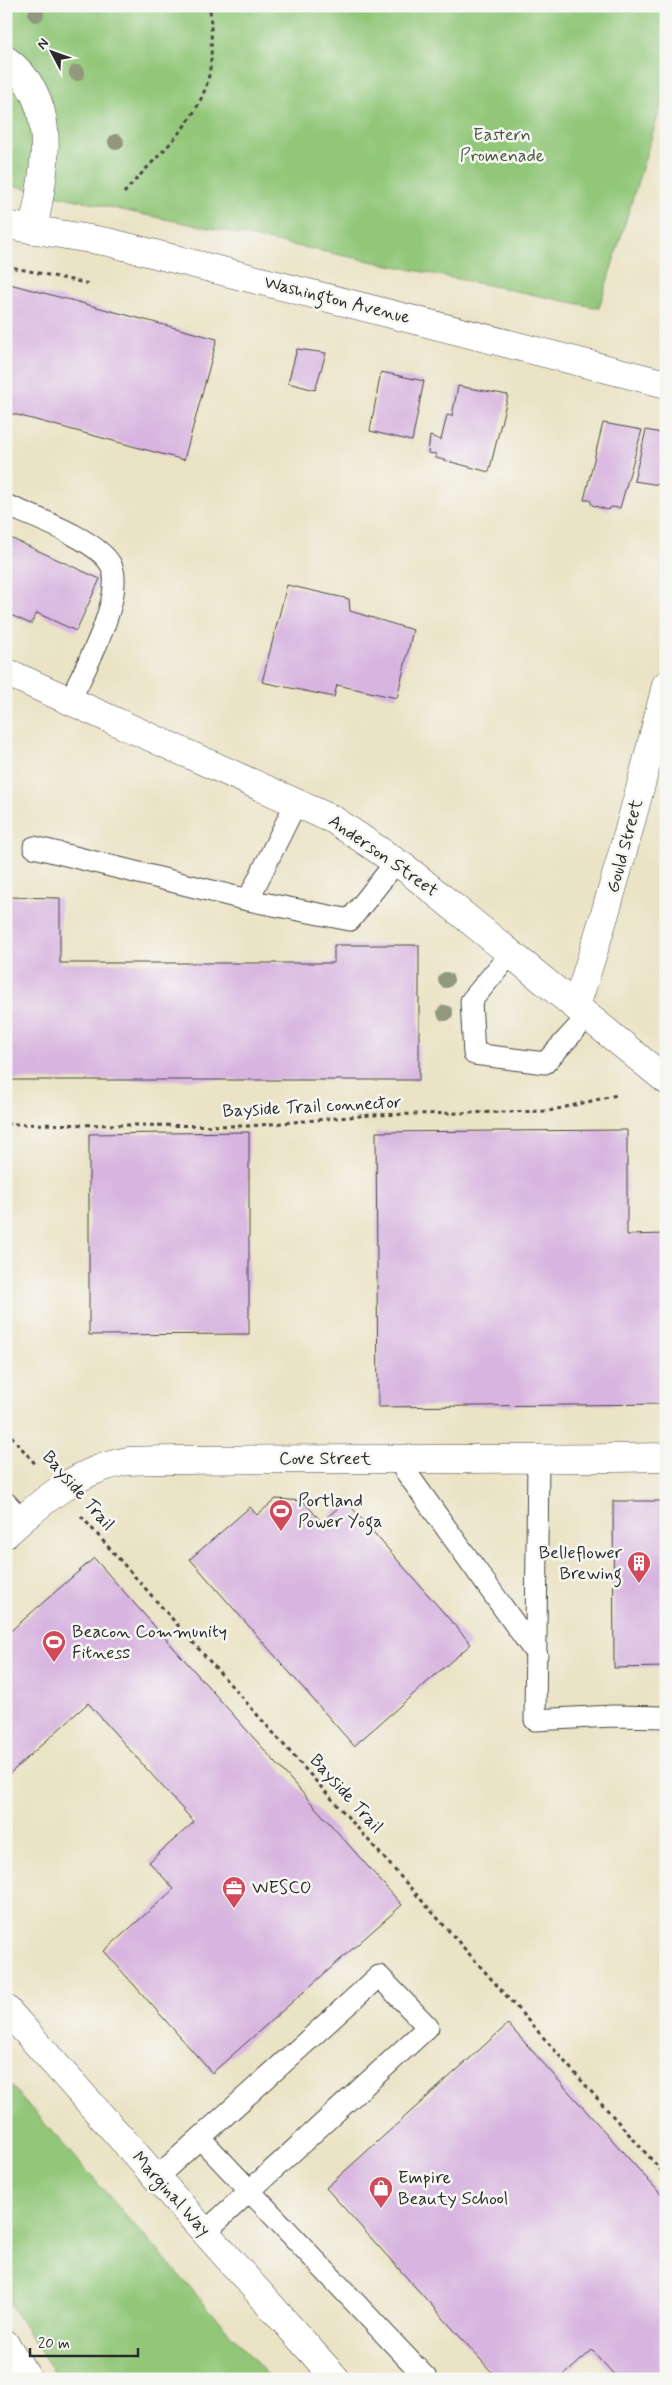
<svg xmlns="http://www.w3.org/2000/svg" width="672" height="2385" font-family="Mynerve,sans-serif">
	<rect width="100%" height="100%" fill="#f6f6f2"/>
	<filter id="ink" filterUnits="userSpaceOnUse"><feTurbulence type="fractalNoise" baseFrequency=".02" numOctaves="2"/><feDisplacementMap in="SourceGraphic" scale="10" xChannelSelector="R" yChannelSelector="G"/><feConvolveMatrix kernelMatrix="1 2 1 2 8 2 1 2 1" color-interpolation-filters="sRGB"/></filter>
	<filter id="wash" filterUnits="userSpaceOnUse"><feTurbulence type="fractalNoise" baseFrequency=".0096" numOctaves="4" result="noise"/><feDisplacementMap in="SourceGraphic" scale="20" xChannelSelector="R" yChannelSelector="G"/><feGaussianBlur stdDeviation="1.12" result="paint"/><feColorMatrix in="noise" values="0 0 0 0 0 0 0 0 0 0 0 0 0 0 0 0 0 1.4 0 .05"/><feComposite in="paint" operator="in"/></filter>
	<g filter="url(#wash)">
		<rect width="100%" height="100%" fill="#ebe3c5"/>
		<path fill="#92c779" stroke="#5e7952" d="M6 6H666V90L599 308 131 212 6 184Z
			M6 2080 271 2379H58L6 2298Z"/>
		<g id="blocks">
			<path fill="#d8b5e0" d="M6 283 217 339 184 460 6 412Z
				M297 349 326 353 315 390 288 383Z
				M381 372 424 381 412 441 370 431Z
				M458 386 508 395 489 472 436 458V454L428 453 430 436 441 440 447 415 452 416Z
				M603 423 642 430 620 508 611 507 608 510 592 505 590 500H584Z
				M646 430 666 434V486L634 481Z
				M6 536 100 579 76 631 37 613 31 624 6 613Z
				M287 585 349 599 350 611 413 630 397 698 337 685 334 697 262 682Z
				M6 897 60 898V963H334V945H419V1080H6Z
				M627 1130V1235L666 1234V1404L378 1407 376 1132Z
				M249 1132V1334L89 1335V1134Z
				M276 1499 303 1501 322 1522 346 1501 471 1644 354 1746 190 1559 250 1507 257 1515Z
				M613 1501H666V1667L614 1668Z
				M94 1558 402 1905 212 2073 104 1951 174 1889 149 1862 194 1822 88 1703 6 1777V1635Z
				M508 2024 666 2200V2368L654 2379H618L592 2350 560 2379H498L326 2188Z"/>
		</g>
	</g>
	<g filter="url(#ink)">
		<use href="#blocks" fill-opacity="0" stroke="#484742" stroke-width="1"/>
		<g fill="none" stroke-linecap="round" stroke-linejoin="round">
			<g stroke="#484742" stroke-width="23">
				<path id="lane" d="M6 505C33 517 97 539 111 565 126 595 84 671 70 700
					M296 803 248 900 350 920 396 862
					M34 847 248 900
					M511 953 471 1001 474 1054 545 1063 588 1016
					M396 1458 537 1655
					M538 1460 535 1720 612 1716 666 1717
					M6 1503 22 1520
					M157 2177 200 2138
					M205 2232 428 2027 379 1976 200 2138 427 2379"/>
			</g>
			<g stroke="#484742" stroke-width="29">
				<path id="street" d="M576 1006C611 900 640 793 666 685
					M6 1534C42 1501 80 1468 129 1461 308 1457 487 1461 666 1457"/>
			</g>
			<g stroke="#484742" stroke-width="29">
				<path id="secondary" d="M6 60C62 101 44 172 33 230
					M6 225 108 242 666 384
					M6 672 334 820 408 870 666 1080
					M6 2009 336 2379"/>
			</g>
			<g stroke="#484742" stroke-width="29">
				<path id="highway" d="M6 2345 28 2379"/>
			</g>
			<path stroke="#484742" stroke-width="3" stroke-dasharray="4 4" stroke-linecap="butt" d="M124 193C154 157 199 124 209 75 213 53 211 29 210 6
				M6 266 90 284
				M6 1124 249 1126 371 1115 549 1111 617 1095
				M6 1430 37 1466
				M81 1516 666 2176"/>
			<use href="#lane" stroke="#fff" stroke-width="21"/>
			<use href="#street" stroke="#fff" stroke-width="28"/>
			<use href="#secondary" stroke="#fff" stroke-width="28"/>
			<use href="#highway" stroke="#fff" stroke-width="28"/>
		</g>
		<g fill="#92987d">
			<circle cx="36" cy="14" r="8"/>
			<circle cx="77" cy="73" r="8"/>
			<circle cx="116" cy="142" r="8"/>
			<circle cx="446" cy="980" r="8"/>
			<circle cx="445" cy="1013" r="8"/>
		</g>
	</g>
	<defs>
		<g id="stadium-pin" transform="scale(1.25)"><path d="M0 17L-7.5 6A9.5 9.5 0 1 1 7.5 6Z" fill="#d1495b" stroke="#f6f6f2"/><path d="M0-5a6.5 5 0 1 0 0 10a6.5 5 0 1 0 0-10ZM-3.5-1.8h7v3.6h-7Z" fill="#fff"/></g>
		<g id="building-pin" transform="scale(1.25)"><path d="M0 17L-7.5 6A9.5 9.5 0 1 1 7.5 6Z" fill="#d1495b" stroke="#f6f6f2"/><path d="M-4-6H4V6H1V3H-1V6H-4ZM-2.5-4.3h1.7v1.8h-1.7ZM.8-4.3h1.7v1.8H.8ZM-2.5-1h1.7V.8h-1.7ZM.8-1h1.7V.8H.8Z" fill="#fff"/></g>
		<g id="office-pin" transform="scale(1.25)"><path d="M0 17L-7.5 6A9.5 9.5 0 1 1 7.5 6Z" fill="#d1495b" stroke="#f6f6f2"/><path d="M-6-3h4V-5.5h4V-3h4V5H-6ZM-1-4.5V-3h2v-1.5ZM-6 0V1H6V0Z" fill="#fff"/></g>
		<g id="shop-pin" transform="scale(1.25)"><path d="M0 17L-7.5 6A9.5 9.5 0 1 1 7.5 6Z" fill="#d1495b" stroke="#f6f6f2"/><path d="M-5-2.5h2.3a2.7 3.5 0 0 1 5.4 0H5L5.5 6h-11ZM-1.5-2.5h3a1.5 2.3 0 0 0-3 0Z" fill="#fff"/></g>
	</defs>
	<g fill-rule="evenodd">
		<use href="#stadium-pin" x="281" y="1511"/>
		<use href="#building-pin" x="639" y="1563"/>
		<use href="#stadium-pin" x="54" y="1642"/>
		<use href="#office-pin" x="234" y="1888"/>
		<use href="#shop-pin" x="381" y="2188"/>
	</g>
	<g text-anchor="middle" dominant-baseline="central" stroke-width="5" stroke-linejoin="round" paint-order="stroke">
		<g font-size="18" fill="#4a5a42" stroke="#f6f6f2">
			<text x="502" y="135">Eastern<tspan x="502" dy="21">Promenade</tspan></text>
		</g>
		<g font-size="18" fill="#2b2b2b" stroke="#f6f6f2">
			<text transform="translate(337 300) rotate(14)">Washington Avenue</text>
			<text transform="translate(625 846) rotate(-75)">Gould Street</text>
			<text transform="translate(383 856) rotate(35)">Anderson Street</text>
			<text transform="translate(312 1107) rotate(-3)">Bayside Trail connector</text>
			<text x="325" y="1459">Cove Street</text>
			<text transform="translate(78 1491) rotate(49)">Bayside Trail</text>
			<text transform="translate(346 1794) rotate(48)">Bayside Trail</text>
			<text transform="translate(171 2194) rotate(48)">Marginal Way</text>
		</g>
		<g font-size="18" fill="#2b2b2b" stroke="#f6f6f2" text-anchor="start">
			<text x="298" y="1501">Portland<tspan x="298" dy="21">Power Yoga</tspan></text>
			<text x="622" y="1553" text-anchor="end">Belleflower<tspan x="622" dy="21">Brewing</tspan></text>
			<text x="72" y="1632">Beacon Community<tspan x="72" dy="21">Fitness</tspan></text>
			<text x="252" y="1888">WESCO</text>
			<text x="398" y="2178">Empire<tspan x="398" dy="21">Beauty School</tspan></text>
		</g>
	</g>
	<rect width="672" height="2385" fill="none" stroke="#f6f6f2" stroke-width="25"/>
	<g transform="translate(52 52) rotate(311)" stroke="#f6f6f2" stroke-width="4" paint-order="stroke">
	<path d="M0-4L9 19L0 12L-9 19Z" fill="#2b2b2b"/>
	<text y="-8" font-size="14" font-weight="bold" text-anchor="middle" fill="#2b2b2b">N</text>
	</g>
	<path d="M30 2348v8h108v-8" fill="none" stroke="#2b2b2b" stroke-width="2.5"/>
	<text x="38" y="2348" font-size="15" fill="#2b2b2b" stroke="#f6f6f2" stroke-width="4" paint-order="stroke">20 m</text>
</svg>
